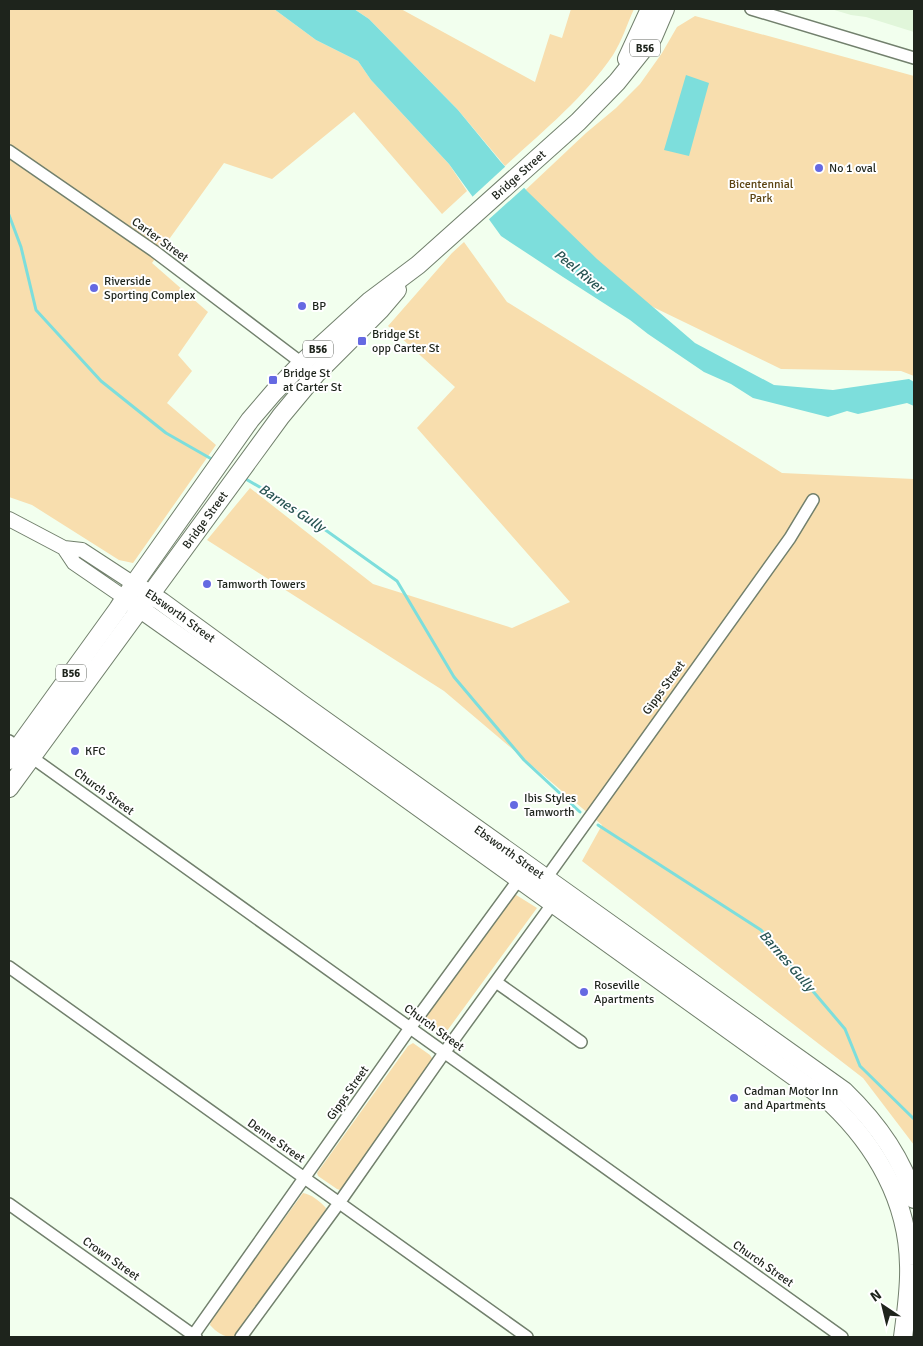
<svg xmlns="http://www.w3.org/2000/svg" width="923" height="1346" font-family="Signika,sans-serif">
	<rect width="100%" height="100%" fill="#f2ffee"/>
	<path fill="#e1f6da" d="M831 9H914V32L866 17 851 15Z"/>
	<path fill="#f8deae" d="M9 9H274L316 40 358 61 371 80 449 164 467 191 442 214 354 112 272 179 224 163 152 263 208 312 178 355 192 371 167 403 216 445 133 563 119 560 32 505 9 497Z
		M354 9H401L535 82 550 34 562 38 571 9H634C627 24 622 41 613 55 584 98 543 131 505 166L458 110 369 19Z
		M695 16 914 76V376L901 371 781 369 620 291 518 197 586 133 616 108 640 84 662 53 677 27Z
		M464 242 507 302 782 473 914 479V1145L863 1078 582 861 602 825 444 691 207 540 250 488 373 584 512 628 570 602 417 428 455 387 388 326 452 253Z
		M513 893 537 908 444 1035 422 1018Z
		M413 1043 430 1055 433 1060 342 1188 340 1190 337 1189 318 1176 317 1173 408 1046Z
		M303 1193C311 1194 321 1202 326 1208L325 1211 236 1337C225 1338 217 1333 210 1325L212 1318Z"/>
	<path fill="#7ddedc" d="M274 9H354L369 19 458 110 500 161 527 191 597 259 695 343 774 385 833 390 909 379 914 382V406L907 403 858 414 847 411 828 417 753 398 731 384 704 372 648 334 630 320 563 277 501 236 449 164 371 80 358 61 316 40Z
		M686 75 709 83 689 156 664 150Z"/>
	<path fill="#f2ffee" d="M507 165 526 186 487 221 470 199Z"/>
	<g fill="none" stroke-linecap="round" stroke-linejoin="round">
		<path stroke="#7ddedc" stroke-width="3" d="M9 215 21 247 36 310 101 381 166 433 215 461
			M244 478 289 504 397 581 454 677 524 760 580 812
			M598 825 761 930 845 1029 860 1066 914 1119"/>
		<g stroke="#72806d" stroke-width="14">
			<path id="minor" d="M751 9 914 58
				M9 151 154 251 307 367
				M9 741 842 1337
				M542 884 790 538 813 500
				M9 967 527 1337
				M496 982 581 1042
				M9 1204 196 1337
				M192 1337 410 1028 522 875
				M241 1337 339 1203 444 1053 553 903 555 898"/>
		</g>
		<g stroke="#72806d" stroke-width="16">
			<path id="tertiary" d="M9 519 64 548 82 550 134 584
				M64 548 74 563 125 598"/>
		</g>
		<g stroke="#72806d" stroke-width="20">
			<g id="primary">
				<path d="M627 59 650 9"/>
				<path id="s1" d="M134 584 162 602 299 702 844 1091C875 1121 902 1157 914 1199"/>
				<path d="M125 598 289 714 831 1103C876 1146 908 1201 909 1265 910 1289 906 1313 903 1337"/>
				<path id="s2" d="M9 760 118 609 134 584 250 420 274 392 302 363 370 301 418 265 578 122 617 82 653 37 665 9"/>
				<path id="s3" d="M9 788 281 416 316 374 380 310 397 290"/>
			</g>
		</g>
		<use href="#minor" stroke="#fff" stroke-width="11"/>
		<use href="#tertiary" stroke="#fff" stroke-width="14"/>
		<use href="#primary" stroke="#fff" stroke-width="18"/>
	</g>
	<g fill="#6569e2" stroke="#fff" stroke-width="2">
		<circle cx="819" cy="168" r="5"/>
		<circle cx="94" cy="288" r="5"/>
		<circle cx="302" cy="306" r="5"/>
		<rect x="357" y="336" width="10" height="10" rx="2.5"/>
		<rect x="268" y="375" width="10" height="10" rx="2.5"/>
		<circle cx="207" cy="584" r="5"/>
		<circle cx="75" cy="751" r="5"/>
		<circle cx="514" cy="805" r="5"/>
		<circle cx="584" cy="992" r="5"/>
		<circle cx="734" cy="1098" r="5"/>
	</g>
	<g text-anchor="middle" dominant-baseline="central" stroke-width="4" stroke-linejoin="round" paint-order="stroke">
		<g fill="#fff" stroke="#626660" stroke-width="1">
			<rect x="630" y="39.5" width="30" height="17" rx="4"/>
			<rect x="303" y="340.5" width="30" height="17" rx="4"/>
			<rect x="56" y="664.5" width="30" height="17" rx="4"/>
		</g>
		<g font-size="11" font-weight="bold" fill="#1e241c">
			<text x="645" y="48">B56</text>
			<text x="318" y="349">B56</text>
			<text x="71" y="673">B56</text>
		</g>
		<g font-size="12" fill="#1e241c" stroke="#fff" text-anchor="start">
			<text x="829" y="168">No 1 oval</text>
			<text x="104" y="281">Riverside<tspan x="104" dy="14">Sporting Complex</tspan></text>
			<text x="312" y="306">BP</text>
			<text x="372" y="334">Bridge St<tspan x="372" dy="14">opp Carter St</tspan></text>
			<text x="283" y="373">Bridge St<tspan x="283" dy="14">at Carter St</tspan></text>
			<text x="217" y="584">Tamworth Towers</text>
			<text x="85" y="751">KFC</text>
			<text x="524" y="798">Ibis Styles<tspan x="524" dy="14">Tamworth</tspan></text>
			<text x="594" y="985">Roseville<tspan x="594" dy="14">Apartments</tspan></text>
			<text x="744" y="1091">Cadman Motor Inn<tspan x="744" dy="14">and Apartments</tspan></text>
		</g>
		<g font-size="12" fill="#1e241c" stroke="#fff">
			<text stroke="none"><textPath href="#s2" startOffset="781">Bridge Street</textPath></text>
			<text transform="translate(160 240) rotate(36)">Carter Street</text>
			<text stroke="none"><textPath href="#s3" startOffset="332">Bridge Street</textPath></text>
			<text stroke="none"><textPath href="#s1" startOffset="56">Ebsworth Street</textPath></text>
			<text transform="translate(664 688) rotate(-54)">Gipps Street</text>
			<text transform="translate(104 792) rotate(36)">Church Street</text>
			<text stroke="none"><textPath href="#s1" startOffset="461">Ebsworth Street</textPath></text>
			<text transform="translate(434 1028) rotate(36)">Church Street</text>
			<text transform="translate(348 1093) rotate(-55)">Gipps Street</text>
			<text transform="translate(276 1141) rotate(35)">Denne Street</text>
			<text transform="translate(111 1259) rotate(35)">Crown Street</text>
			<text transform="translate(763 1264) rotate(35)">Church Street</text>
		</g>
		<g font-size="12" fill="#5b4310" stroke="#fff">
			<text x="761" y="184">Bicentennial<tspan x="761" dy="14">Park</tspan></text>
		</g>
		<g font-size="14" font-style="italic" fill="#295554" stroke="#fff">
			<text transform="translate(579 271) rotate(39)">Peel River</text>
			<text transform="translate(292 508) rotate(33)">Barnes Gully</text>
			<text transform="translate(787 961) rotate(49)">Barnes Gully</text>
		</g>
	</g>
	<rect width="923" height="1346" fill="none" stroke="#1e241c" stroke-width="20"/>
	<g transform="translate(883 1306) rotate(325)" stroke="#ffffff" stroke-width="4" paint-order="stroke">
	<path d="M0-4L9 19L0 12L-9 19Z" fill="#1e241c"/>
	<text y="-8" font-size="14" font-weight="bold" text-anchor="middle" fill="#1e241c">N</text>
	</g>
</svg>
